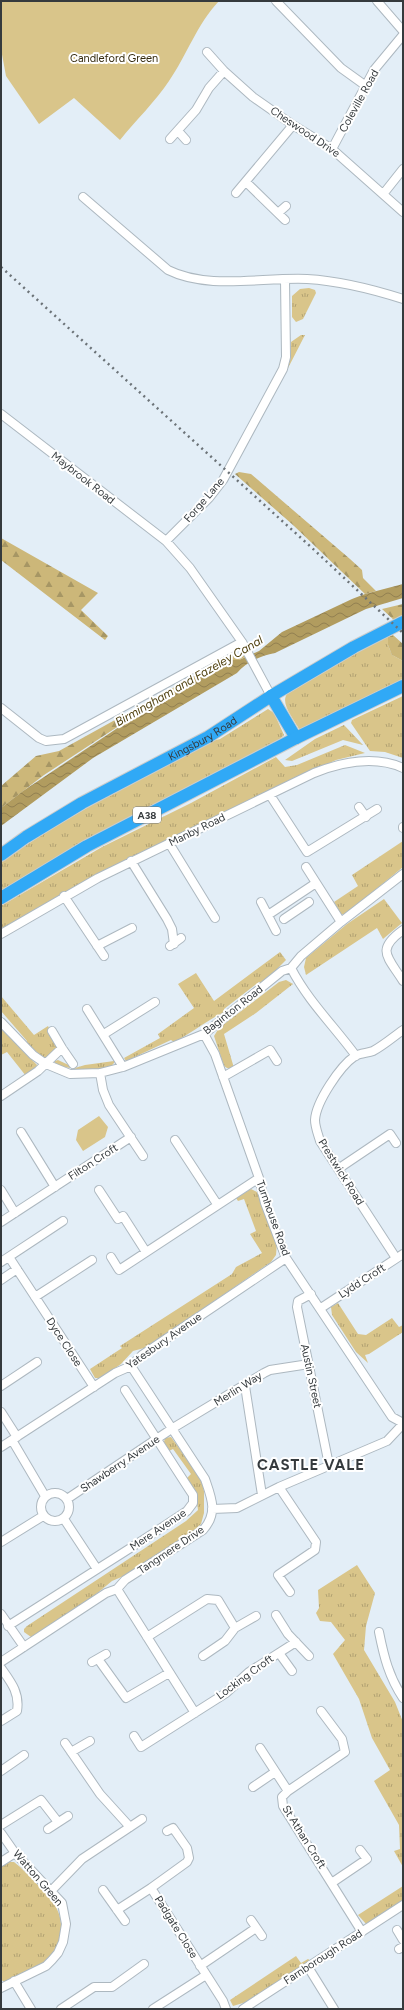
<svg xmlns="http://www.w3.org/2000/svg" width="404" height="2010" font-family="Figtree,sans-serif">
	<defs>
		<pattern id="grass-tufts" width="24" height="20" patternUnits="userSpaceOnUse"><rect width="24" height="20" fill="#d9c58a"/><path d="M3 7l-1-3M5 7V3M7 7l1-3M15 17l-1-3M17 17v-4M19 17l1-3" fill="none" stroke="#b1a172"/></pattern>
		<pattern id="forest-firs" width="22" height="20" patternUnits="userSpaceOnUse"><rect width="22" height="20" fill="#ccb779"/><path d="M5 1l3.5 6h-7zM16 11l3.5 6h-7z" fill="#a69664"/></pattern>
		<pattern id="water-waves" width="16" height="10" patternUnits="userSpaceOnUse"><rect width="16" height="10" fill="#b19c5f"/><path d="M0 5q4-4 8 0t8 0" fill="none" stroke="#918050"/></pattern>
	</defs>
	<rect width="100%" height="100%" fill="#e3eef7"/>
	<path fill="url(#grass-tufts)" d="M309 288 315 290 316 293 303 319 296 322 292 317V296L300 289Z
		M301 335H305L286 372 291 357V342Z
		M388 637V645L392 655 403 661V682L303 730 299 729C294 719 280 704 287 694L381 638Z
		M403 696V758L385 752 370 751 351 723 352 720Z
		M268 709 274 713 284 735 280 739 130 817 23 877 1 892V862C67 816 137 780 208 742L220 739Z
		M344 725 363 745 343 740 292 761 285 760 315 739Z
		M345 745 365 753 336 760 212 819 1 933V906L102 847 191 803 276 757 285 767 297 765Z
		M403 841V867L345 915 341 914 334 902 358 886 352 875Z
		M384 899 402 923 383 939 377 928 306 975 304 967 306 958 347 924Z
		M280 952 286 960 263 983 259 982 224 1009V1012C206 1021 192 1033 174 1042L171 1040 126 1061 124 1058 160 1038 158 1034 194 1008 178 984 196 973 214 1001Z
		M286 980 293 984 256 1013 224 1034 234 1068H227L224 1066 214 1036 219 1028 279 982Z
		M1 996 34 1035 48 1026 59 1049 49 1059H44L27 1043V1041L1 1011Z
		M1 1028 37 1065 36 1068 26 1076 7 1052 1 1055Z
		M58 1060 75 1068 85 1065 114 1061V1063C106 1075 67 1069 55 1064V1061Z
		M251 1189 257 1192 277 1243 276 1255 271 1262 148 1347 133 1351 121 1364 101 1378H95L90 1369 122 1348 120 1346 232 1274 236 1267 262 1253 250 1234 256 1231 244 1199 238 1201 236 1198Z
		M338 1303 358 1334 366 1335 392 1318 399 1327 403 1325V1332L369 1354 365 1355 368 1363 356 1352 332 1315 331 1307Z
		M171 1437 201 1478 204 1491V1513L201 1524 190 1534 133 1572 112 1581 89 1600 31 1637 24 1632V1629L27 1626 186 1521 198 1510 196 1494 187 1478 191 1474 173 1449 169 1451 164 1442 165 1438Z
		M357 1565 375 1593 366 1626 364 1650 395 1702 403 1722V1867L394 1851 400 1849 399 1825 374 1781 390 1770 372 1738 359 1699 333 1654 345 1640 331 1622 320 1621 316 1613 319 1608 318 1590Z
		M7 1862H14C22 1868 29 1876 36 1883 53 1900 65 1913 60 1938 58 1948 52 1958 44 1963 33 1971 18 1976 5 1982L1 1980V1867Z
		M403 1886 402 1902 367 1925 358 1915Z
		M296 1956 301 1963 308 1959 311 1961 309 1964H304L255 1997 253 2000 233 2006 230 2000Z"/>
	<path fill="url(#forest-firs)" d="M239 472 251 474 350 559 362 570 363 578 376 591 365 594 293 525 235 474Z
		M1 538 98 593 81 610 108 636 105 640 1 560Z
		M403 604V618L396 622 382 609Z
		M393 635 403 644V661L392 655 388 645V637Z
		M234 654H241L245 657 239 660H227L134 716 44 775 1 808V786L36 756 59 751Z"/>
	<path fill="#d9c58a" d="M1 1H219C197 24 187 55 169 81 155 102 136 120 120 140L74 98 39 124 6 76 1 49Z
		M99 1116 108 1127 105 1137 83 1151 76 1140 78 1130Z"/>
	<path fill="url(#water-waves)" d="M403 584V598L366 609 275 653C260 656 246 662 237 673L93 758 1 826V808L23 791 188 681 227 660H239L259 651 282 632 352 599 365 594Z"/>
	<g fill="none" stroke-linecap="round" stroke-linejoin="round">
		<g stroke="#adb8c0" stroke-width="10">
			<path id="minor" d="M276 1 341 68 366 86
				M377 1 403 31
				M207 52 224 71 253 97 293 125 332 149 403 212
				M178 131 186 140
				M170 139 196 110 209 88 224 71
				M332 149 374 70 403 35
				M246 182 285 220
				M236 193 293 125
				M384 193 403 169
				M83 197 168 270C208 290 262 277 307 279 340 281 372 289 403 299
				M278 213 286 206
				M1 414 166 541 190 568 242 642 271 696
				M166 541 209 498 223 480 283 369 286 357 285 279
				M1 708 39 738 46 741 64 739 242 642
				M270 795 307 852 377 809
				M359 807 366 817
				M403 827V828
				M169 843 215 918
				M131 861 167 919 172 929 174 944
				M306 867 341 922
				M64 896 104 956
				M261 902 276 931
				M268 915 316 883
				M284 919 309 902
				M403 930C375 950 388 957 403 981
				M1 934 98 878 314 773C342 762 374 755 403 768
				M97 946 132 928
				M170 946 181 938
				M291 968C308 1001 334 1026 356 1056
				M87 1009 123 1067
				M1 1022 33 1055 46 1064 70 1074 100 1073 123 1067 204 1034 282 971 291 968 301 956 341 922 403 874
				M52 1031 62 1048 73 1064
				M104 1034 155 1002
				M204 1034 215 1054 259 1178 265 1203 286 1258 392 1417 403 1423
				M100 1073 103 1090 109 1105 143 1156
				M223 1077 270 1050 277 1061
				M1 1096 38 1071 62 1048
				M21 1132 55 1187
				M175 1140 217 1204
				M338 1169 390 1134 396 1143
				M1 1190 15 1213
				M99 1190 118 1219 123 1216 146 1252
				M1 1222 131 1137
				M9 1257 94 1387
				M111 1257 119 1270 259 1178
				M396 1258 320 1141C318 1134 315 1127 315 1120 316 1102 340 1066 355 1056 360 1053 368 1053 373 1051 384 1045 393 1037 403 1030
				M1 1262 63 1221
				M1 1280 17 1269
				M311 1294 298 1301 297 1307 329 1465
				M35 1297 92 1260
				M321 1308 403 1254
				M1 1386 37 1362
				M245 1386 262 1495
				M1 1412 17 1437
				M12 1440 45 1496
				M1 1447 115 1373 131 1366 142 1355 286 1258
				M279 1487 316 1542 315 1550 278 1575 290 1592
				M41 1507a14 14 0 1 1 28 0a14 14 0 1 1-28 0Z
				M67 1499 173 1428 264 1373 270 1370 309 1364
				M212 1509 237 1508 279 1487 387 1441 403 1424
				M64 1519 97 1569
				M1 1542 43 1516
				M117 1589 195 1713
				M1 1614 24 1647
				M276 1615 288 1634 309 1656
				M8 1626 143 1540 187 1511 193 1503V1495L189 1489 125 1390
				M379 1632C384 1657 389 1677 403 1698
				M147 1637 207 1599 218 1600 235 1628
				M279 1653 292 1671
				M203 1656 225 1641 235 1628 256 1616
				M98 1659 126 1698 169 1673
				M1 1662 106 1593 117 1589 125 1580 203 1530C218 1513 212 1499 205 1479L131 1366
				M92 1662 106 1654
				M1 1668C11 1682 20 1693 17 1711L1 1721
				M321 1711 342 1739 345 1752 288 1791 282 1797 283 1806 362 1932
				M134 1736 141 1747 226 1693 249 1672 296 1642
				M65 1743 100 1794 130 1827
				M260 1748 288 1791
				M71 1752 90 1741
				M1 1771 24 1755
				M253 1787 275 1772
				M1 1825 41 1800 58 1822
				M48 1829 68 1816
				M1 1833 15 1853 62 1903 66 1924 63 1942 58 1953 52 1960 46 1966 1 1988
				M1 1862 15 1853
				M333 1882 367 1859 360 1850
				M151 1888 223 2001 226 2009
				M103 1890 125 1921
				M51 1891 82 1859 142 1819
				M117 1910 151 1888 187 1862 189 1858 187 1848 173 1828 167 1831
				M251 1920 262 1936
				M397 1930 403 1940
				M399 1949 403 1947
				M200 1966 256 1928
				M308 1967 334 2009
				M14 1981 31 2009
				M61 2009 94 1987H112L144 1964
				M153 2009 206 1975
				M243 2009 403 1905"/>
		</g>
		<g stroke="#cacccd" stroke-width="14">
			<g id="highway">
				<path d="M271 696 296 738"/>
				<path id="s1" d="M1 855 26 837 82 803 208 737 271 696 354 647 403 622"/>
				<path d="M1 898 87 846 296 738 403 686"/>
			</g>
		</g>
		<use href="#minor" stroke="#fff" stroke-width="8"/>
		<use href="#highway" stroke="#30a9f6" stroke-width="12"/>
		<path stroke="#6c7378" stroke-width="2.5" stroke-dasharray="2 4" stroke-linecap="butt" d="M1 267 311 547 403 633"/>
	</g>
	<g text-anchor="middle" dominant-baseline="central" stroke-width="4" stroke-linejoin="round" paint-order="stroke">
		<rect fill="#fff" stroke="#727577" stroke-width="1" x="133" y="807" width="28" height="16" rx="3"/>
		<g font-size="10" font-weight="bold" fill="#353a3d">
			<text x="147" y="815">A38</text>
		</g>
		<g font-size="11" fill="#352b0f" stroke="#fff">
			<text x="114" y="58">Candleford Green</text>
		</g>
		<g font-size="11" fill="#353a3d" stroke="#fff">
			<text transform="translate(359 101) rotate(-61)">Coleville Road</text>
			<text transform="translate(305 132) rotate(34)">Cheswood Drive</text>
			<text transform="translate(83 478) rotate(38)">Maybrook Road</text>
			<text transform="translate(204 500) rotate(-49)">Forge Lane</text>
			<text stroke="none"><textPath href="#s1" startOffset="233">Kingsbury Road</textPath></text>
			<text transform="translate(197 830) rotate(-26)">Manby Road</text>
			<text transform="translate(233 1010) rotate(-38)">Baginton Road</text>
			<text transform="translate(93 1162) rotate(-33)">Filton Croft</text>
			<text transform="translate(341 1172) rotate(58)">Prestwick Road</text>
			<text transform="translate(273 1218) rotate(70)">Turnhouse Road</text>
			<text transform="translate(362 1281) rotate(-33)">Lydd Croft</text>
			<text transform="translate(164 1341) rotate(-35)">Yatesbury Avenue</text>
			<text transform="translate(64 1342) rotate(57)">Dyce Close</text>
			<text transform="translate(311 1376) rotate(78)">Austin Street</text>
			<text transform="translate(238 1389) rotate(-32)">Merlin Way</text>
			<text transform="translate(120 1464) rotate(-34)">Shawberry Avenue</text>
			<text transform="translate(158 1530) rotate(-34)">Mere Avenue</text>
			<text transform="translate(171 1550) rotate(-34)">Tangmere Drive</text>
			<text transform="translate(245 1677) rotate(-36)">Locking Croft</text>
			<text transform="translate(304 1837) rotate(58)">St Athan Croft</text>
			<text transform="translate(38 1878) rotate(49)">Watton Green</text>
			<text transform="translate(176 1927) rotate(58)">Padgate Close</text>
			<text transform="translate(323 1957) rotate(-33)">Farnborough Road</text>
		</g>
		<g font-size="12" font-style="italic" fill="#50410f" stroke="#fff">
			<text transform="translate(189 681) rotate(-30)">Birmingham and Fazeley Canal</text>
		</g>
		<g font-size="15" font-weight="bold" letter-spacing="1" fill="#353a3d" stroke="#fff">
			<text x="311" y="1465">CASTLE VALE</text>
		</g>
	</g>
	<rect width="404" height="2010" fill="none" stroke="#353a3d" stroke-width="4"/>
</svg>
